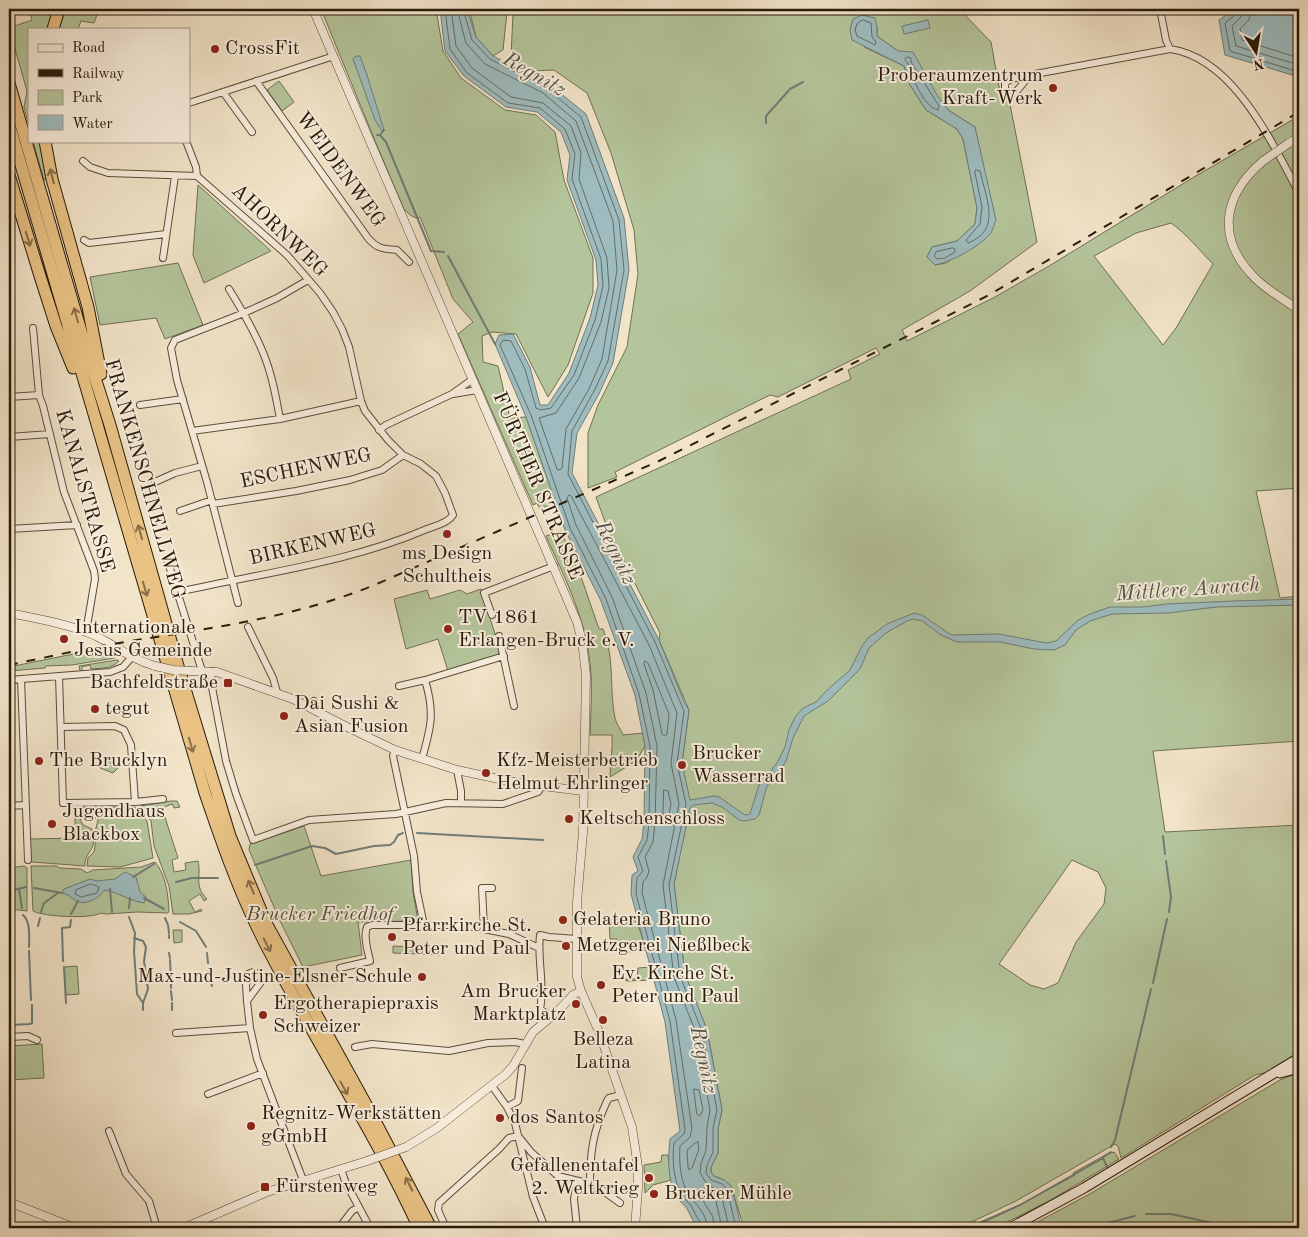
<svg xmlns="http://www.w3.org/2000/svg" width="1308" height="1237" font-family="'Old Standard TT',serif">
	<rect width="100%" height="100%" fill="#f2e4c9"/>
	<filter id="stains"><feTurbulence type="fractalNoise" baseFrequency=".004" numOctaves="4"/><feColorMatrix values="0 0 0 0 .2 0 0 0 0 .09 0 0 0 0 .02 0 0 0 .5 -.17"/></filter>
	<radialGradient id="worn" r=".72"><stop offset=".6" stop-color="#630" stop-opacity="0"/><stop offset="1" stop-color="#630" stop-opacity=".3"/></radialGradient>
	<path fill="#b5c59b" stroke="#6f7053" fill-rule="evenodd" d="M29 9H53L47 29H29V126L24 107 27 91 9 28 32 20Z
		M66 9H99L94 23 81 21 78 29H59Z
		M321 9H436L443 51 461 78 505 110 536 115 555 132 564 180 593 258V293L568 365 548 397 516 334 492 332 482 336 483 362 498 366 510 418 526 417 556 502 540 509 537 503 533 505 458 334 473 322 453 299 420 217 418 219 410 215 404 209 378 148Z
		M469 9H959L991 42 1000 92 1004 98 1009 99 1037 242 970 291 902 330 907 341 995 297 1049 266 1194 177 1299 116V488L1256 491 1280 598 1299 596V599L1280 600V605H1299V741L1153 751 1165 832 1299 825V1228H1026L1088 1195 1280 1080 1298 1073 1297 1066 1255 1075 1121 1158 1118 1146 1115 1144 1016 1201 959 1228H913L914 1227 911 1226 908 1228H744L731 1186 724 1180 714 1176 711 1172V1167L718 1153V1129L722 1110 707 1030 685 975 674 884 690 804 682 763 689 710 659 640 660 633 608 530 596 497 851 379 848 370 880 354 876 348 778 397 770 395 615 472 617 477 588 488V433L598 405 627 347 638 274 634 230 611 153 587 93 554 70 531 71 511 57 513 13 507 12 503 50 493 56 476 37ZM877 27V36L898 51 948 110 975 127 990 234 946 263 935 265 927 257 932 247 957 241 975 224 977 208 963 139 957 129 926 110 910 85 904 66 864 47ZM1171 223C1187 234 1199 250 1213 264L1176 328 1163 345 1094 256 1136 233ZM1072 860 1098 872 1106 888 1104 904 1076 942 1058 983 1044 989 1030 985 999 964Z
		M279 81 294 102 282 111 267 90Z
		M33 141H40L48 179 44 180Z
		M198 185 271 251 204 283 193 255Z
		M178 263 203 325 165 339 156 318 100 325 90 277Z
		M561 531 569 549 563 552 568 560 572 558 579 571 599 629H603C615 659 609 687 615 718 616 723 621 730 623 735L643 733 645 746 636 761 610 777C610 762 613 750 612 735H590C591 708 593 681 589 655 583 613 563 574 546 536Z
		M481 589 500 650 498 655 448 671 438 639 406 649 394 599 427 590 430 599 460 590 467 594Z
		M103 648 116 656 115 658 72 665 46 666 45 668 9 671V667Z
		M117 660 119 661C112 669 101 668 91 669L90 665 82 667V671H80L79 666Z
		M109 761 117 766 118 768 113 773 100 768 101 766Z
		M171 801H177L180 807 174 808 172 804 162 808 178 858 172 860 174 872 186 870 185 863 198 861C202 876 193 885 207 899L204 901 200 894 189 901 195 912 201 909 202 911 189 914H173L169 886 154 846 151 821 140 806Z
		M91 807 96 813 95 819 86 816 80 820 83 825 92 829C99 851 84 851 85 866L32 862 31 861 30 839 75 838V808Z
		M100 807H135L147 821 153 858 120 867 87 866 88 858 94 852 95 847 96 828 99 816 97 809Z
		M304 826 321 876 411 860 413 892 418 921 358 922 362 955 303 967 281 923 249 850 250 844Z
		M155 862C166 875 168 894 169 911L168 913 137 912 106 914 101 913C91 919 44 917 33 911L31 866H56L60 868 81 869 87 873 93 870 141 867Z
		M24 866 27 868V911L9 909V868Z
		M609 919 637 921 646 950 642 951 628 952 631 946H617V939H610Z
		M173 930H182V942L174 943Z
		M393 946 443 948V955L393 953Z
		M77 966 79 994 66 995 64 967Z
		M651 967 655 980 626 981V979H637L638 968Z
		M42 1044 44 1078 9 1080V1046Z
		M1114 1152 1119 1159 1051 1200 997 1227 972 1228 1020 1205 1075 1175 1073 1173 1107 1154Z
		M662 1155H668L671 1180 653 1185 645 1193 644 1165 661 1162Z"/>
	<path fill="#9ebcbf" stroke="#6f7c77" d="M440 9H467L476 37 493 56 549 84 586 114 624 218 629 270 613 363 599 394 577 433 572 473 659 640 685 704 689 710 682 763 690 800 714 796 719 797 745 815 750 814 759 785 777 763 785 747 789 730 795 717 803 708 816 702 825 692 850 670 862 646 868 638 887 624 914 613 922 615 951 635 999 634 1046 643 1056 641 1078 620 1090 614 1110 607H1142L1167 604 1234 601 1299 599V605L1216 607 1169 613 1112 614 1090 621 1076 630 1065 645 1054 650 1034 649 1000 642H957L941 635 922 621 913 619 907 621 886 633 869 648 860 669 828 701 804 716 793 738 786 761 780 771 767 786 759 815 755 819 744 821 739 820 722 807 712 803 694 805 690 808 674 884 685 974 707 1030 722 1110 718 1129V1153L711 1167V1172L714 1176 724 1180 731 1186 737 1208 741 1228H690L696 1224C691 1219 690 1213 686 1207 683 1204 680 1202 678 1198 667 1181 668 1158 670 1139L680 1131 665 1022 631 894 632 875 638 871 633 857 642 839 644 822 645 746 635 695 601 601 565 530 526 417 495 344 499 335 513 334 530 367 540 405H548L569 373 590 318 598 285 596 260 567 180 570 155 561 132 537 112 506 107 464 76 445 51Z
		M1235 9H1299V77L1225 55 1219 20Z
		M862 15 875 18 877 27V36L898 51 913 52 937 95 948 110 975 127 996 220C994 224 993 231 990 234 979 247 951 262 935 265L927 257 932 247 957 241 975 224 977 208 963 139 957 129 926 110 910 85 904 66 852 40 850 30 853 19Z
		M928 20 930 28 904 34 902 26Z
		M356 56H360L367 75 384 130 382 131 375 120 353 59Z
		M125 872 136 877 140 892 146 897 144 903C127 900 120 893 105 890 99 898 86 906 76 901 70 897 70 895 62 893L64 889 90 879 97 881 115 879Z"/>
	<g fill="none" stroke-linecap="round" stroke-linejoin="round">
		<path stroke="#646c65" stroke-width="1" d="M445 9 450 49 467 73 508 103 540 108 565 129 575 154 572 179 601 259 603 286 595 320 574 375 551 408 541 410 536 408 525 369 511 341 503 340 500 345 531 415 570 528 606 599 639 694 650 746 649 823 647 840 638 857 643 871 637 878 636 894 670 1021 685 1129 684 1134 674 1143C672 1160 673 1181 683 1196 685 1200 688 1202 691 1205 694 1211 696 1216 700 1222L699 1228
			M451 9 456 46 472 68 511 97 543 103 571 126 581 153 579 179 607 258 609 288 601 322 579 378 556 413 539 418 557 469 560 470 562 468 566 429 589 389 602 359 617 270 613 221 576 121 543 93 485 64 466 43 457 9
			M463 9 472 40 490 59 546 88 581 117 619 220 624 270 608 361 594 391 572 431 568 474 655 642 684 711 677 763 686 804 669 885 680 976 702 1031 717 1110 713 1128V1152L707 1165 706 1173 711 1180 722 1184 727 1189 736 1228
			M1237 9 1236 14 1225 23 1230 51 1299 72
			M1243 9 1241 17 1232 26 1236 46 1299 65
			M1251 9 1249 20 1240 29 1242 40 1299 58
			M863 20 871 23 872 37 876 42 875 45 857 36 855 30 857 24Z
			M907 57 911 58V62L939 106 938 110C928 108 919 92 915 82 911 74 911 66 905 60Z
			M976 170 980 171C986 199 1002 230 968 243L966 240 980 224 982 207 975 173Z
			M953 248 955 249V252L945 258 937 259 934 256 936 252Z
			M645 661 648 663 669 714 667 734 665 736 662 734 653 690 644 664Z
			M664 790 668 791 671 804 668 821 665 823 663 821Z
			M91 884 99 887 97 893 81 897 75 894 76 890Z
			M694 1089 699 1090 703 1110 700 1116 697 1114Z
			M698 1142 699 1149 692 1168 689 1170 688 1167 687 1150 695 1143Z
			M706 1228C709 1213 692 1202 686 1190 680 1176 679 1161 680 1146L690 1137 692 1128 676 1020 642 893 643 882 647 877 649 871 645 857 653 842 655 823 657 746 646 693 612 597 576 525 567 498 569 495 571 496 649 645 677 713 671 763 679 804 663 885 674 977 696 1033 710 1110 707 1128 706 1150 701 1164 700 1173 707 1184 721 1193 729 1228
			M714 1228 713 1217 699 1194 701 1191 715 1197 722 1228"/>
		<path stroke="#6f7c77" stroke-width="2" d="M766 123V116L790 89 803 82
			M377 135H380L386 142 431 251 444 252
			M380 135 384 130
			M448 256 495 344
			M417 833 543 840
			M1163 836 1165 854
			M1166 861 1171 897 1169 912
			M255 865 312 846 325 848 336 854 374 846 390 845 394 842 398 835 403 833
			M133 877 154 864
			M176 882 192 878H218
			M34 888 62 893
			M19 889 22 908
			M110 889 112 912
			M9 891 26 887
			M144 898 164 909
			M129 908 130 898
			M41 912 44 903 58 893
			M71 914 78 901
			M23 915C31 922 29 937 29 947
			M129 917 135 933 134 951 137 994 143 1003V1010
			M165 918 168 925 169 933
			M180 922 196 931 206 947
			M38 926 40 918
			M169 935V938
			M134 938 143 941 146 947 144 961 148 989 143 1003
			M29 951 31 1000
			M169 953 170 958
			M207 953 208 963
			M170 960 171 979
			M63 961 62 928 70 927 71 920
			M64 967 66 1003
			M208 968 212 986
			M171 981V988
			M1153 983 1167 919
			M171 991 172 1000
			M9 995 11 996
			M9 998 11 1000
			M172 1003V1010
			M9 1025 30 1024 32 1023V1005
			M1111 1147 1115 1140 1151 989
			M1103 1157 1111 1152
			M1146 1214H1171L1236 1228
			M968 1228 1020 1205 1103 1158 1107 1167
			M1088 1228 1135 1216"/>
		<g stroke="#5b4d3a" stroke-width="8">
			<path id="minor" d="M1160 9 1166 40 1170 49
				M1030 75 1015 93H1010L1005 89V83L1011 79 1030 75 1170 49C1234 58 1272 143 1299 193
				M256 81 368 238C377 249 384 249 397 250L409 262
				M223 92 252 132
				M189 103 334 56
				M83 161 90 167 108 173 197 176
				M84 240 89 243 166 234
				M163 258 175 176
				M229 289C242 310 255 332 264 355 272 375 276 397 280 419
				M33 328 39 395 43 406 64 492 94 571 95 579 86 632
				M453 394 477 390
				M9 397 39 395
				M140 405 183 399
				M379 430 386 425 452 394 473 379
				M192 431 280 419 361 401
				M9 437 50 434
				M155 482 175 473 202 466
				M213 504 296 491 350 480 382 470 403 455
				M180 511 212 500
				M9 529 77 525
				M167 559 202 671
				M178 592C261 573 348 563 427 529 435 526 448 523 453 515L445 493 436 476 421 464 403 455 388 440 365 411 361 401 349 347 342 329 333 312 320 293 287 255 197 176 196 167 186 141
				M238 603 207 482 177 380 171 348 175 340 244 313 277 298 308 280
				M492 615 484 593 554 566
				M248 627 273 678 277 692
				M499 636 514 706
				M212 671 211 682 226 761 236 794 253 840 309 820 396 814 446 803 503 804 538 792 542 786
				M59 676 63 803 135 802 163 799
				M21 679 28 860
				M9 680 110 672 123 667 132 657
				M399 686 425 680 504 656
				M309 706 314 701
				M61 727 115 726 124 730 131 745 135 802
				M395 750 393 756 414 856 417 892 424 925
				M422 759C431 727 435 713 425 680
				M457 770 461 791V802
				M9 806 26 805
				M484 929 482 888H492
				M340 968 370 961C368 951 363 937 367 927L372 925H447L469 926 509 934 539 948
				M247 1001 261 982 259 974 253 972 248 974 246 985 247 1001 250 1028 257 1059 303 1180
				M551 1017 540 1009C545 985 537 959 540 935L549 937 577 939
				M176 1033 250 1028
				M9 1037 28 1036 37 1040
				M355 1047 372 1044 449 1051 488 1043 515 1042 525 1044
				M492 1086 507 1107 515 1123 533 1197 545 1228
				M208 1094 263 1073
				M507 1107 518 1101 522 1068
				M109 1131 126 1174 149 1201 157 1228
				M519 1137 531 1152 558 1176 595 1185 620 1203
				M341 1169 345 1181 370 1228
				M590 1184C590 1152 593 1131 607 1101L609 1098 621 1095
				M339 1228 352 1211 359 1207
				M446 1228 438 1210 439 1203 499 1149 509 1138 518 1136
				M577 1228 574 1199 577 1181"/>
		</g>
		<g stroke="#5b4d3a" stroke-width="9">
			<path id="tertiary" d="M313 9 577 622 582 641 586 675 583 832 577 902V977L581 991 599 1032 632 1127 638 1167V1188L635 1228
				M1289 143 1299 137
				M1263 161C1222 196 1216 239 1255 278 1268 291 1285 300 1299 310
				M9 613C38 619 69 624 96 636 116 646 133 660 155 666
				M191 671 217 672 293 699 349 728 395 750 457 770 518 783 583 791
				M406 1147 437 1128 506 1074 513 1066 533 1032 558 1011 573 995 581 991
				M9 1202 75 1228
				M184 1228 267 1192 367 1161"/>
		</g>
		<g stroke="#291b0b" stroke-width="11">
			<path id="secondary" d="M1280 1073 1299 1068
				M1010 1228 1084 1188 1299 1058"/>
		</g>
		<g stroke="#291b0b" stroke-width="13">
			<path id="motorway" d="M53 29 59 9
				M9 83 90 362 110 425 178 666 230 836 267 925 374 1119 431 1228
				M9 124 205 793C221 840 237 886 259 931 309 1032 372 1126 419 1228
				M45 141 52 179 88 307 101 374
				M9 175 40 276 56 326 73 368"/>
		</g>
		<use href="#minor" stroke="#f7eddc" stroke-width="6"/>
		<use href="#tertiary" stroke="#f7eddc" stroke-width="8"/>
		<use href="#secondary" stroke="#f7eddc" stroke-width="9"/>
		<use href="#motorway" stroke="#e9c284" stroke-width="11"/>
		<path stroke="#291b0b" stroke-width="2" stroke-dasharray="9 9" stroke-linecap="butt" d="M9 665C43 658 78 650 113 644 202 629 294 619 379 583L659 461 989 295 1299 112"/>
		<g stroke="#5b4d3a" stroke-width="9" stroke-linecap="butt">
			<path id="tertiary-bridge" d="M1263 161 1289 143
				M155 666 173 670 191 671
				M367 1161 406 1147"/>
		</g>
		<use href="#tertiary-bridge" stroke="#f7eddc" stroke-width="8"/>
	</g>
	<defs><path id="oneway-shaft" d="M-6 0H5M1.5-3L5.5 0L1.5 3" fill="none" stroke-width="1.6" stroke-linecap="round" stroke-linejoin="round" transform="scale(1.25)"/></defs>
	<g stroke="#896e48">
		<use href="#oneway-shaft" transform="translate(52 176) rotate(-104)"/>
		<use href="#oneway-shaft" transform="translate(28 239) rotate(73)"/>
		<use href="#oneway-shaft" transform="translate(76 315) rotate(-106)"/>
		<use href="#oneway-shaft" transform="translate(140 532) rotate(-106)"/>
		<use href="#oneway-shaft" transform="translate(145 589) rotate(74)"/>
		<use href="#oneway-shaft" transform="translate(191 745) rotate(74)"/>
		<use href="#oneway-shaft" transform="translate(251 887) rotate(-113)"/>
		<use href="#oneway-shaft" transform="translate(267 945) rotate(63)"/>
		<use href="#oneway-shaft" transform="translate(344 1088) rotate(61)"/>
		<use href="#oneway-shaft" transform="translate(409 1184) rotate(-117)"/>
	</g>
	<g fill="#8f2418" stroke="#f7eddc" stroke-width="2">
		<circle cx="215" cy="49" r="5"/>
		<circle cx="1053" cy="88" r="5"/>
		<circle cx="447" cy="534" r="5"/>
		<circle cx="448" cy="629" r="5"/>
		<circle cx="64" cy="639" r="5"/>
		<rect x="223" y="678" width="10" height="10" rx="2.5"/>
		<circle cx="95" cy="709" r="5"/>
		<circle cx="284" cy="716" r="5"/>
		<circle cx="39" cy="761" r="5"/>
		<circle cx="682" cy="765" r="5"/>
		<circle cx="486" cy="773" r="5"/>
		<circle cx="569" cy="819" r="5"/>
		<circle cx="52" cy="824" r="5"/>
		<circle cx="563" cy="920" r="5"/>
		<circle cx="392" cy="937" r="5"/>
		<circle cx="566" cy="946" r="5"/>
		<circle cx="422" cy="977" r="5"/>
		<circle cx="601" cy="985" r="5"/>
		<circle cx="576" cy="1004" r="5"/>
		<circle cx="263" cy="1015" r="5"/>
		<circle cx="603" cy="1020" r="5"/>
		<circle cx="500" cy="1118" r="5"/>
		<circle cx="251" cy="1126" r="5"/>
		<circle cx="649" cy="1178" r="5"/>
		<rect x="260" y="1182" width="10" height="10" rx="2.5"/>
		<circle cx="654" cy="1194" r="5"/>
	</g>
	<g text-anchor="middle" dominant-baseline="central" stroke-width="4" stroke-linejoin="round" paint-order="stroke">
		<g font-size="20" fill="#291b0b" stroke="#f7eddc" text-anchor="start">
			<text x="225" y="49">CrossFit</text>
			<text x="1043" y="76" text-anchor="end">Proberaumzentrum<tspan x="1043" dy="23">Kraft-Werk</tspan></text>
			<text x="447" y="554" text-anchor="middle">ms Design<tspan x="447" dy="23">Schultheis</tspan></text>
			<text x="458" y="618">TV 1861<tspan x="458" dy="23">Erlangen-Bruck e.V.</tspan></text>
			<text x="74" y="628">Internationale<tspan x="74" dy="23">Jesus Gemeinde</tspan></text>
			<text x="218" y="683" text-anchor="end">Bachfeldstraße</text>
			<text x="294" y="704">Dai Sushi &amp;<tspan x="294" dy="23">Asian Fusion</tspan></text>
			<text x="105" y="709">tegut</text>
			<text x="692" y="754">Brucker<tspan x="692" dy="23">Wasserrad</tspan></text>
			<text x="49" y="761">The Brucklyn</text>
			<text x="496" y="761">Kfz-Meisterbetrieb<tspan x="496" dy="23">Helmut Ehrlinger</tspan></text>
			<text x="62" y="812">Jugendhaus<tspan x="62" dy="23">Blackbox</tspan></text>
			<text x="579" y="819">Keltschenschloss</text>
			<text x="573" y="920">Gelateria Bruno</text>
			<text x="402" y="926">Pfarrkirche St.<tspan x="402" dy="23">Peter und Paul</tspan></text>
			<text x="576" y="946">Metzgerei Nießlbeck</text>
			<text x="611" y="974">Ev. Kirche St.<tspan x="611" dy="23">Peter und Paul</tspan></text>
			<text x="412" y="977" text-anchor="end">Max-und-Justine-Elsner-Schule</text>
			<text x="566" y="992" text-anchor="end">Am Brucker<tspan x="566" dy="23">Marktplatz</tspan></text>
			<text x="273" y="1004">Ergotherapiepraxis<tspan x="273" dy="23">Schweizer</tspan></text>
			<text x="603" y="1040" text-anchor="middle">Belleza<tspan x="603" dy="23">Latina</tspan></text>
			<text x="261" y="1114">Regnitz-Werkstätten<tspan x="261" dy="23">gGmbH</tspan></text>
			<text x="510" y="1118">dos Santos</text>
			<text x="639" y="1166" text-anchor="end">Gefallenentafel<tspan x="639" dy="23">2. Weltkrieg</tspan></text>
			<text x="275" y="1187">Fürstenweg</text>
			<text x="664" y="1194">Brucker Mühle</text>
		</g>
		<g font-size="20" fill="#291b0b" stroke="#f7eddc">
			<text transform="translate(340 170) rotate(54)">WEIDENWEG</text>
			<text transform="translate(279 231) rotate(44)">AHORNWEG</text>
			<text transform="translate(306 469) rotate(-12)">ESCHENWEG</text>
			<text transform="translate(144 479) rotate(74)">FRANKENSCHNELLWEG</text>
			<text transform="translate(537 486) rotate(67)">FÜRTHER STRASSE</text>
			<text transform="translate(84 491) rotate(74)">KANALSTRASSE</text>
			<text transform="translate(313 545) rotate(-13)">BIRKENWEG</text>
		</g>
		<g font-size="20" font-style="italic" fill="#534e36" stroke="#f7eddc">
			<text x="320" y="915">Brucker Friedhof</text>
		</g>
		<g font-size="21" font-style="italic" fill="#52534a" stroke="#f7eddc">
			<text transform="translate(534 75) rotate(30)">Regnitz</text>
			<text transform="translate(615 553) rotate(64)">Regnitz</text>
			<text transform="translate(1188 590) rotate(-4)">Mittlere Aurach</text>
			<text transform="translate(703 1060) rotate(78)">Regnitz</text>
		</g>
	</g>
	<rect width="1308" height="1237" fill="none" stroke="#f2e4c9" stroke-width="30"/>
	<rect x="10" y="10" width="1288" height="1217" fill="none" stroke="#291b0b" stroke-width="2.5"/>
	<rect x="15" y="15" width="1278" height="1207" fill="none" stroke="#291b0b"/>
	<rect x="28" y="28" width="162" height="115" fill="#f7eddc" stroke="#a59988"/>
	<rect x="38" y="44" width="25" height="8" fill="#f7eddc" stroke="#a59988"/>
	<text x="72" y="52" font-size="15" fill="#291b0b">Road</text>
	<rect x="38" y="69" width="25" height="8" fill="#291b0b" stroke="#a59988"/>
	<text x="72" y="78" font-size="15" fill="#291b0b">Railway</text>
	<rect x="38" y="90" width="25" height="15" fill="#b5c59b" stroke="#a59988"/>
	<text x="72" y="102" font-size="15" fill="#291b0b">Park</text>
	<rect x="38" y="115" width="25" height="15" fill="#9ebcbf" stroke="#a59988"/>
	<text x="72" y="128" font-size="15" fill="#291b0b">Water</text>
	<g transform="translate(1256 52) rotate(168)" stroke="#f7eddc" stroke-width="4" paint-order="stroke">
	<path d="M0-4L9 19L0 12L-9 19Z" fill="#291b0b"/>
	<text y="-8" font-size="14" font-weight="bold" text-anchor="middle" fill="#291b0b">N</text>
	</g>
	<rect width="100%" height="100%" filter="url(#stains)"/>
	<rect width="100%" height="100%" fill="url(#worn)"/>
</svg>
